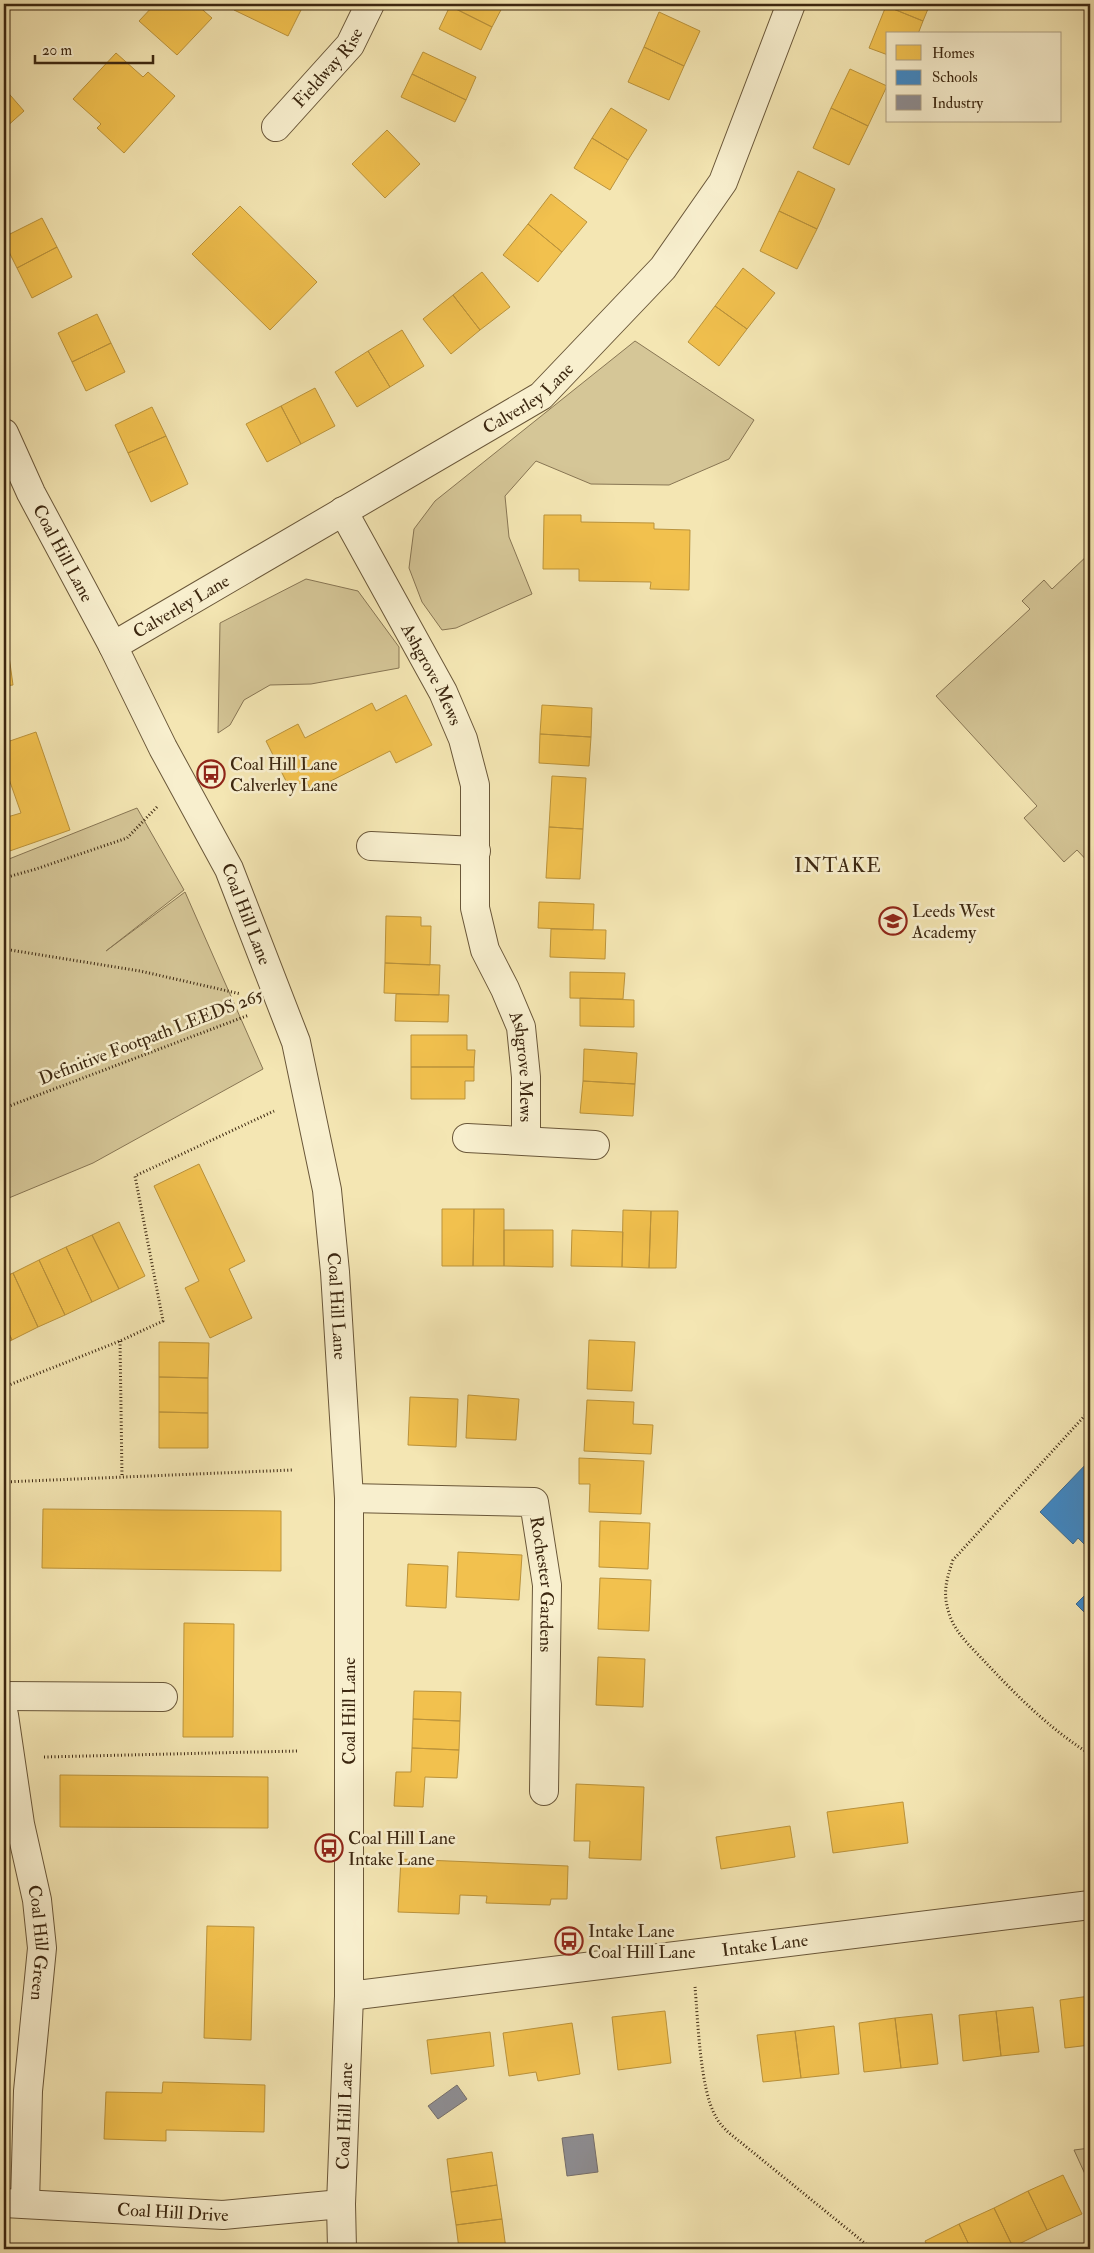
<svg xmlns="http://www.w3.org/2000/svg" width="1094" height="2253" font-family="'IM FELL Double Pica',serif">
	<rect width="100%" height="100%" fill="#f4e6b3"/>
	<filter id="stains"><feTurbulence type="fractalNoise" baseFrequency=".004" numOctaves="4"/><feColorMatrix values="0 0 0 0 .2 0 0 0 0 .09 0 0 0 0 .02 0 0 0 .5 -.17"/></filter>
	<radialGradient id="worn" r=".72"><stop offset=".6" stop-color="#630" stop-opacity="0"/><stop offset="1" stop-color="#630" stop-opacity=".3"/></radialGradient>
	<path fill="#d5c697" stroke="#887654" d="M635 341 754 420 729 459 669 485 591 484 536 461 505 496 509 537 532 594 456 628 442 630 422 602 409 568 414 529 435 501Z
		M1090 553V864L1077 850 1064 862 1024 818 1037 806 936 696 1030 609 1022 601 1044 580 1052 589Z
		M306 579 358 591 399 647V668L311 684 270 685 244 700 230 725 218 733 220 623Z
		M137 808 184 890 106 951 185 892 263 1069 93 1163 4 1200V861Z
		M1090 2148V2185L1074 2150Z"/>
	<path fill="#f2c14e" stroke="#bb933b" d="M155 4H196L212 18 177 55 139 21Z
		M233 4H304L288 36 234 10 237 6Z
		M451 4H504L492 27 450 6Z
		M887 4H930L923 21 886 6Z
		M450 6 492 27 481 50 439 29Z
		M886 6 923 21 918 34H888V55L869 48Z
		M659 12 700 31 684 66 644 47Z
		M644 47 684 66 669 100 628 82Z
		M423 52 476 77 466 100 412 74Z
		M116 53 143 77 148 72 175 96 124 153 97 128 101 124 73 99Z
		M850 69 887 86 868 126 831 108Z
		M412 74 466 100 455 122 401 97Z
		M4 88 24 111 4 129Z
		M611 108 647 130 628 160 592 138Z
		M831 108 868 126 849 165 813 148Z
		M387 130 420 164 385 198 352 164Z
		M592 138 628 160 610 190 574 168Z
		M798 171 835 189 817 229 779 211Z
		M551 194 587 222 562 252 528 224Z
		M240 206 317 282 270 330 192 254Z
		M779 211 817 229 797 269 760 251Z
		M42 218 57 247 17 268 4 242V237Z
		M528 224 562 252 538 282 503 255Z
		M57 247 72 277 32 298 17 268Z
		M743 268 775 293 747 329 715 306Z
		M482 272 510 307 480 330 453 295Z
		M453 295 480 330 451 354 423 319Z
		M715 306 747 329 719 366 688 342Z
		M97 314 111 343 72 362 58 333Z
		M402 330 424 366 390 387 368 351Z
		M111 343 125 372 86 391 72 362Z
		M368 351 390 387 357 407 335 372Z
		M315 388 335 426 301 444 281 406Z
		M281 406 301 444 267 462 246 424Z
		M152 407 166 436 128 453 115 425Z
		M166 436 188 484 151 502 128 453Z
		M544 515H581V522L654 523V529L690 530 689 590 650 589 651 582 579 581V569H543Z
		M4 649H8L13 685 4 686Z
		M406 695 432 745 396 763 390 751 311 791 306 780 290 789 266 741 298 724 305 738 372 703 376 711Z
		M542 705 592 708 591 737 540 734Z
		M36 732 70 830 4 853V818L21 813 4 765V743Z
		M540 734 591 737 589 766 539 763Z
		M552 776 586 778 583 829 549 827Z
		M549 827 583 829 580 879 546 878Z
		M539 902 594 904 593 930 538 928Z
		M386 916 421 917V926H431L430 965 385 963Z
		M551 929 606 930 605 959 550 957Z
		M385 963 440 965 439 995 384 993Z
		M570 972 625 973 623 999 570 998Z
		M396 994 449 995 448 1022 395 1021Z
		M580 998 634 1000V1027L580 1026Z
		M411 1035H467V1050H475L474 1067H411Z
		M584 1049 637 1053 635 1084 583 1081Z
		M411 1067H474V1081H465V1099H411Z
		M583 1081 635 1084 633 1116 580 1113Z
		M199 1164 245 1261 229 1269 252 1318 210 1338 185 1288 199 1281 154 1186Z
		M442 1209H474L473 1266H442Z
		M474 1209H504V1266H473Z
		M623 1210 651 1211 649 1268 622 1267Z
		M651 1211H678L676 1268H649Z
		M119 1222 145 1276 119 1289 92 1235Z
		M504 1230H553V1267L504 1266Z
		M572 1230 623 1232 622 1267 571 1266Z
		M92 1235 119 1289 92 1302 66 1247Z
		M66 1247 92 1302 65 1315 39 1260Z
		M39 1260 65 1315 38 1327 13 1273Z
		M13 1273 38 1327 12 1340 4 1323V1277Z
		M4 1323 12 1340 4 1344Z
		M589 1340 635 1342 632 1391 587 1389Z
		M159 1342 209 1343 208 1378 159 1377Z
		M159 1377 208 1378V1413L159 1412Z
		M468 1395 519 1399 516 1440 466 1438Z
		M410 1397 458 1399 456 1447 408 1445Z
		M587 1400 634 1402 633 1424 653 1425 651 1454 584 1451Z
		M159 1412 208 1413V1448H159Z
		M579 1458 644 1461 641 1514 589 1512 590 1484H579Z
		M43 1509 281 1511V1571L42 1568Z
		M600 1521 650 1523 648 1569 599 1567Z
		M458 1552 522 1555 519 1600 456 1597Z
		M408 1564 448 1566 446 1608 406 1606Z
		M600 1578 651 1580 649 1631 598 1629Z
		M184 1623 234 1624 233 1737H183Z
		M598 1657 645 1659 643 1707 596 1705Z
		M414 1691 461 1692 460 1721 413 1719Z
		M413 1719 460 1721 459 1750 412 1748Z
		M412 1748 459 1750 457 1778 425 1777 423 1807 394 1806 396 1772H411Z
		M60 1775 268 1777V1828L60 1827Z
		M576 1784 644 1787 641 1860 589 1858 590 1841H574Z
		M903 1802 908 1843 833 1853 827 1812Z
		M790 1826 795 1857 721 1869 716 1837Z
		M401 1859 568 1866 567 1899H551L550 1905 486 1903 487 1896 460 1895 459 1914 398 1912Z
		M207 1926 254 1927 251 2040 204 2038Z
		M1090 1996V2045L1065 2048 1060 2000Z
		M1033 2007 1039 2052 1001 2056 996 2011Z
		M665 2011 671 2063 618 2070 612 2017Z
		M996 2011 1001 2056 963 2061 959 2015Z
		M932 2014 938 2064 901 2068 895 2018Z
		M895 2018 901 2068 864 2072 859 2023Z
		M572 2023 580 2074 538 2081 536 2072 509 2076 503 2033Z
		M834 2026 839 2074 801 2078 795 2031Z
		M795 2031 801 2078 763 2082 757 2035Z
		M490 2032 494 2066 431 2074 427 2040Z
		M163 2082 265 2085 264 2132 166 2130V2141L104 2139 106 2092 162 2093Z
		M492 2152 497 2185 451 2192 447 2159Z
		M1063 2175 1082 2214 1047 2230 1028 2191Z
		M497 2185 502 2219 456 2225 451 2192Z
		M1028 2191 1047 2230 1013 2247 994 2208Z
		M994 2208 1013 2247 1008 2249H971L959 2224Z
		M502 2219 506 2249H459L456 2225Z
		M959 2224 971 2249H929L925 2241Z"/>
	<path fill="#3f88c5" stroke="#3e6b8f" d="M1090 1460V1550L1078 1538 1073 1544 1040 1512Z
		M1090 1590V1618L1076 1604Z"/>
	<path fill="#8d8d92" stroke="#756e6b" d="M457 2085 467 2099 438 2119 428 2106Z
		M593 2134 598 2172 567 2176 562 2138Z"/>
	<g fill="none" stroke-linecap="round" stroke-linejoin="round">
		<g stroke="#6a5739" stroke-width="30">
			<g id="minor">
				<path id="s1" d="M276 127 350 45 370 4"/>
				<path id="s2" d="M4 433 31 493 113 646 163 748 229 869 296 1042 327 1190 335 1272 349 1498V1996L341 2204 342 2249"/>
				<path id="s3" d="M343 511 443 692 463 739 475 785V908L485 950 505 989 521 1027 526 1077V1141"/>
				<path id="s4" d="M113 646 541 396 663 268 723 182 791 4"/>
				<path d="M371 846 476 851"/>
				<path d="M467 1138 595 1145"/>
				<path id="s5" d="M349 1498 534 1502 547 1585 544 1791"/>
				<path d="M4 1696 163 1697"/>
				<path id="s6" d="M4 1715 20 1824 37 1900 42 1948 28 2091 25 2203"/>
				<path id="s7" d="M349 1996 1090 1905"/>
				<path id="s8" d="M4 2203 223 2215 341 2204"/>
			</g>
		</g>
		<path stroke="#3c2710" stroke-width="3" stroke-dasharray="1 2.5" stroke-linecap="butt" d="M4 878 36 869 127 838 157 807
			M4 949 140 971 241 994
			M4 1108 249 1015
			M120 1341 122 1477
			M4 1387 120 1341 163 1321 135 1176 274 1111
			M1090 1410 953 1560C946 1581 942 1594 950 1616 956 1634 974 1650 987 1664 1018 1697 1051 1730 1090 1754
			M4 1482 292 1470
			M44 1757 298 1751
			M695 1987C698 2021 700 2090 716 2117 719 2123 724 2128 728 2132L872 2249"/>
		<use href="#minor" stroke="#f8efce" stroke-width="28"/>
	</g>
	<defs>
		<g id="bus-ring" transform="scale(1.4375)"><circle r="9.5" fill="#f8efce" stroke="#8f2418" stroke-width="1.5"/><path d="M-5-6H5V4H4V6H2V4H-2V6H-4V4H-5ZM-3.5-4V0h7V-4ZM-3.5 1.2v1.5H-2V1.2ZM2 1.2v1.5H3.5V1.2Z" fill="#8f2418"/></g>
		<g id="school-ring" transform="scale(1.4375)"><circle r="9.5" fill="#f8efce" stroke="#8f2418" stroke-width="1.5"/><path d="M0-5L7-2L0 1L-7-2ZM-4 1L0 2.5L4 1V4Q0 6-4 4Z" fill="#8f2418"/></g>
	</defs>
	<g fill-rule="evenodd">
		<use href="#bus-ring" x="211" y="774"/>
		<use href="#school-ring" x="893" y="921"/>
		<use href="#bus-ring" x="329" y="1848"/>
		<use href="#bus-ring" x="569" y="1941"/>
	</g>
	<g text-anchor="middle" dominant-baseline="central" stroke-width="5" stroke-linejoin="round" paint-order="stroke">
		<g font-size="18" fill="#3c2710" stroke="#f8efce">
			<text stroke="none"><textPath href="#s1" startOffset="79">Fieldway Rise</textPath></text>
			<text stroke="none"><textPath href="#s4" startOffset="484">Calverley Lane</textPath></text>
			<text stroke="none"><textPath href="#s2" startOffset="134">Coal Hill Lane</textPath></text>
			<text stroke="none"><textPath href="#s4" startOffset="79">Calverley Lane</textPath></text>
			<text stroke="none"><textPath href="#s3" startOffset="186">Ashgrove Mews</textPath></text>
			<text stroke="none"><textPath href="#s2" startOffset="539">Coal Hill Lane</textPath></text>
			<text transform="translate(151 1037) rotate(-21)">Definitive Footpath LEEDS 265</text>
			<text stroke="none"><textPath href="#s3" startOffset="596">Ashgrove Mews</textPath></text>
			<text stroke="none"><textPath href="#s2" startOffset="944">Coal Hill Lane</textPath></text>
			<text stroke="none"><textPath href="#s5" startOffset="268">Rochester Gardens</textPath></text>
			<text transform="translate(349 1711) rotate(-90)">Coal Hill Lane</text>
			<text stroke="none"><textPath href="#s6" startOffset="231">Coal Hill Green</textPath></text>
			<text stroke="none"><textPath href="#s7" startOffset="419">Intake Lane</textPath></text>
			<text transform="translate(345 2116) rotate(-88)">Coal Hill Lane</text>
			<text stroke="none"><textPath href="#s8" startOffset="169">Coal Hill Drive</textPath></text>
		</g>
		<g font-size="18" fill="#3c2710" stroke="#f8efce" text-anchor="start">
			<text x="230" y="764">Coal Hill Lane<tspan x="230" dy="21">Calverley Lane</tspan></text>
			<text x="912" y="911">Leeds West<tspan x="912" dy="21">Academy</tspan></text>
			<text x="348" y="1838">Coal Hill Lane<tspan x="348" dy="21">Intake Lane</tspan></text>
			<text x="588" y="1931">Intake Lane<tspan x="588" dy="21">Coal Hill Lane</tspan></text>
		</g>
		<g font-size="20" letter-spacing="1" fill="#3c2710" stroke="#f8efce">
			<text x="838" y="865">INTAKE</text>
		</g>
	</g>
	<rect width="1094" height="2253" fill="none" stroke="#f4e6b3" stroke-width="20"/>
	<rect x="5" y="5" width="1084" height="2243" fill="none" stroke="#3c2710" stroke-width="2.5"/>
	<rect x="10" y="10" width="1074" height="2233" fill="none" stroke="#3c2710"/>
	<rect x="886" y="32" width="175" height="90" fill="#f8efce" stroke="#ad9f82"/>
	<rect x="896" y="45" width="25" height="15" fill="#f2c14e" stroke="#ad9f82"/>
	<text x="932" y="58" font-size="15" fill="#3c2710">Homes</text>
	<rect x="896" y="70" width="25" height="15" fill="#3f88c5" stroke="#ad9f82"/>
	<text x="932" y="82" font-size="15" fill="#3c2710">Schools</text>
	<rect x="896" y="95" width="25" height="15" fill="#8d8d92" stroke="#ad9f82"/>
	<text x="932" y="108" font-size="15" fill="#3c2710">Industry</text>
	<path d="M35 55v8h118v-8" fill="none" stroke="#3c2710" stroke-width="2.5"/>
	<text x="42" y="55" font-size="15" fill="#3c2710" stroke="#f8efce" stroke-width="4" paint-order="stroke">20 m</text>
	<rect width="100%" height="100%" filter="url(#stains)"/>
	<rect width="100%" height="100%" fill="url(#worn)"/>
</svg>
